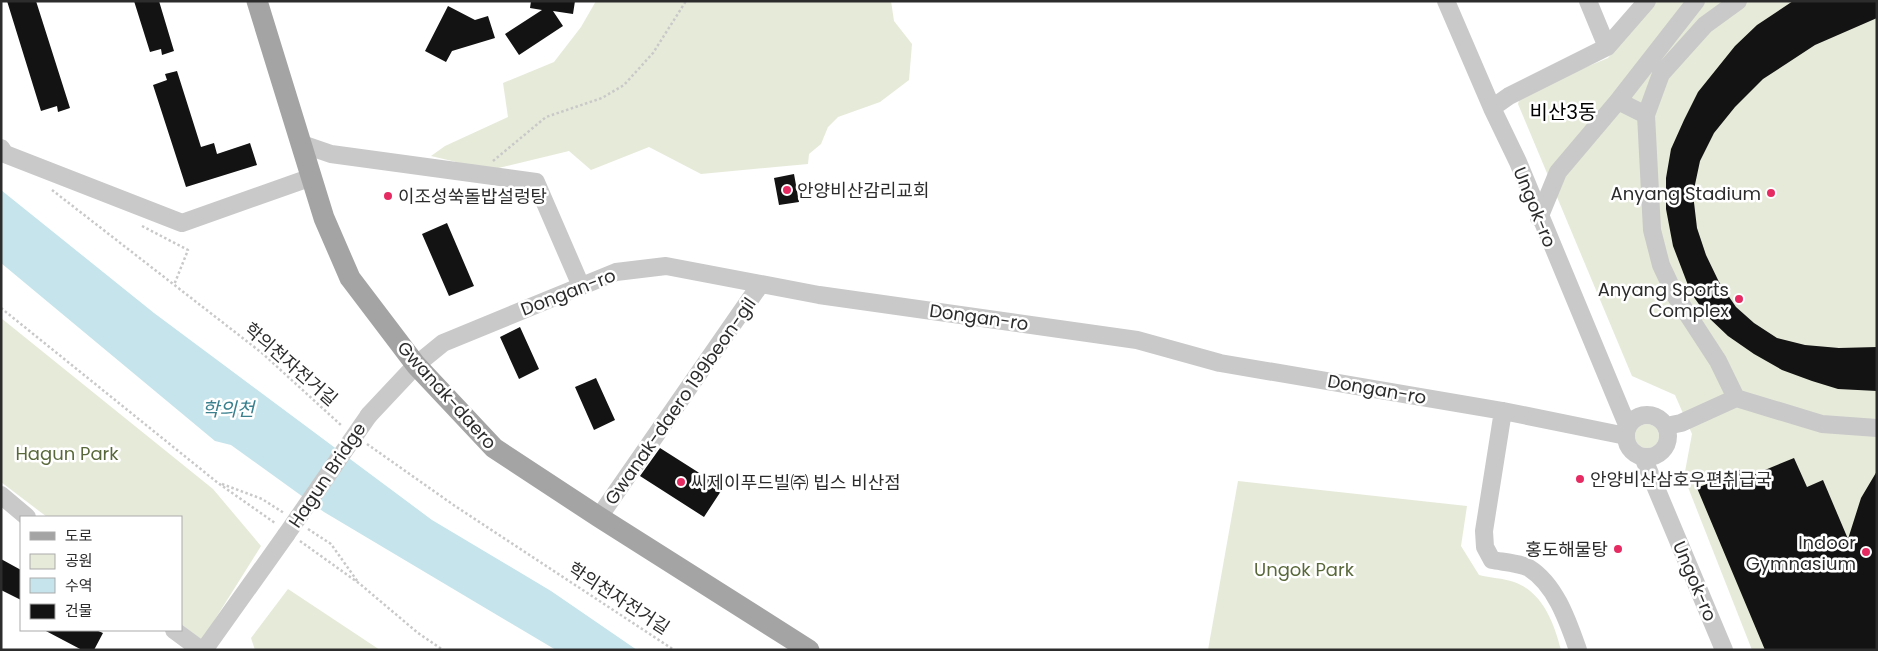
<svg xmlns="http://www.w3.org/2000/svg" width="1878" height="651" font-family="Poppins,'Noto Sans KR',sans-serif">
	<rect width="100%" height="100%" fill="#fff"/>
	<path fill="#e6ead9" d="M596 1H891L894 21 912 44 909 80 880 102 838 117 828 127 821 144 809 154 808 164 701 174 649 147 591 170 569 151 490 170 431 156 445 146 508 117 503 83 554 62 581 27Z
		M1653 1H1877V650H1752L1684 477 1692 434 1675 395 1632 376 1518 104 1521 94 1608 58Z
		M1 318 213 489 261 546 202 640 181 624V517H47L1 482Z
		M1635 436a12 12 0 1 1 24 0a12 12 0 1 1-24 0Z
		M1238 481 1467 506 1461 546 1479 575C1490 578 1503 578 1514 582 1543 592 1554 623 1561 650H1208Z
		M288 589 380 650H255L251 638Z"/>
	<path fill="#c5e4eb" d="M1 190 154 313 432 520 551 591 637 650H556L324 512 231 445 215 441 1 263Z"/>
	<path fill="#131313" d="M7 1H36L70 108 58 112 57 106 41 111Z
		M134 1H159L174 51 162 55 161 49 150 52Z
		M531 1H575L573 14 553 11 563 26 519 55 505 34 542 10 530 8Z
		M1793 1H1877V18L1815 45 1763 79 1735 107 1714 133 1700 161 1693 194 1697 228 1706 255 1719 282 1736 307 1754 323 1777 338 1805 345 1839 348 1877 347V391L1838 389 1812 381 1782 370 1754 354 1728 336 1708 317 1691 293 1673 246 1666 209V178L1671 149 1684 120 1698 92 1735 46 1757 25Z
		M448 6 475 20 488 16 495 38 452 51 446 62 425 51Z
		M177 71 201 147 214 143 217 154 250 143 257 165 186 187 153 85 167 80 165 74Z
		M794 174 799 202 779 205 774 178Z
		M447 223 474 286 449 296 422 234Z
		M520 327 539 369 519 379 500 337Z
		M596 378 615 420 594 430 575 387Z
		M660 448 723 488 704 517 640 476Z
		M1794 458 1807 487 1823 480 1848 539 1861 498 1877 471V650H1765L1697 488 1740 470 1743 479Z
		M1 559 21 570V600L1 590Z
		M44 630H96L103 633 94 650H82Z"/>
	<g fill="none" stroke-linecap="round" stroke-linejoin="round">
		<path stroke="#c9c9c9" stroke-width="2.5" stroke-dasharray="2.5 2.5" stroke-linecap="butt" d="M493 161 546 117 602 98 624 85 653 53 686 1
			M52 190 262 353 342 426
			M142 226 188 250 174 285
			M1 308 218 483 275 523
			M367 444 455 506 674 650
			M222 484 262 499 284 513
			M308 529 331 544 358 582
			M300 541 360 584 418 633 443 650"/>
		<path stroke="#c9c9c9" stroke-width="18" d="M1446 1 1492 108
			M1588 1 1607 47
			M1738 1 1705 25 1661 74 1646 115 1652 230 1661 265 1675 295 1718 361 1736 398 1822 424 1877 428
			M1618 101 1696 1
			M302 144 331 154 536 182 581 286
			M1 148 5 154 182 223 312 177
			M1539 218 1558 172 1618 101 1646 115
			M1503 411 1484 531 1485 547 1492 560C1503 562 1520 563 1529 568 1556 585 1568 622 1578 650
			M1626 436a21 21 0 1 1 42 0a21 21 0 1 1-42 0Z
			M369 415 416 365 443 343 616 272 666 266 819 295 1137 340 1220 363 1503 411 1626 436
			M1666 426 1681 423 1736 398
			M1628 427 1518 162 1492 108 1509 96 1607 47 1647 1
			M1643 457 1724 650
			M1 495 27 517
			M599 517 760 285
			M174 630 201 650
			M204 650 286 535"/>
		<path stroke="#a4a4a4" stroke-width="21" d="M257 1 324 218 350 278 416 365 494 448 599 517 809 650"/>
		<path stroke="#c9c9c9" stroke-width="18" d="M286 535 369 415"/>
	</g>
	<g fill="#e62b63" stroke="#fff" stroke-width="2">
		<circle cx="787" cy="190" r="5"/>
		<circle cx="1771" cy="193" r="5"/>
		<circle cx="388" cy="196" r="5"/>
		<circle cx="1739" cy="299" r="5"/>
		<circle cx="1580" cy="479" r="5"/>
		<circle cx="681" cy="482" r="5"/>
		<circle cx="1618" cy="549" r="5"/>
		<circle cx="1866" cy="552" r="5"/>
	</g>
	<g text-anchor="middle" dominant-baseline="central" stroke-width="5" stroke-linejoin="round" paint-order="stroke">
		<g font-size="18" fill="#2c2c2c" stroke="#fff" text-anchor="start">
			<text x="797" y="190">안양비산감리교회</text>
			<text x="1761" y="193" text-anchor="end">Anyang Stadium</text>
			<text x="398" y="196">이조성쑥돌밥설렁탕</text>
			<text x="1729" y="289" text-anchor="end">Anyang Sports<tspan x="1729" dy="21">Complex</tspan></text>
			<text x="1590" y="479">안양비산삼호우편취급국</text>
			<text x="691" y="482">씨제이푸드빌㈜ 빕스 비산점</text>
			<text x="1856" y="542" text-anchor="end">Indoor<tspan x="1856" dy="21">Gymnasium</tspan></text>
			<text x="1608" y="549" text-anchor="end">홍도해물탕</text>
		</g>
		<g font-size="18" fill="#2c2c2c" stroke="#fff">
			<text transform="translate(1535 207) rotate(68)">Ungok-ro</text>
			<text transform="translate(568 292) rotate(-21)">Dongan-ro</text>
			<text transform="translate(979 317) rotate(8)">Dongan-ro</text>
			<text transform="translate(291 364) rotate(41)">학의천자전거길</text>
			<text transform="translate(1377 389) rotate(10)">Dongan-ro</text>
			<text transform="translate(447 395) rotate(48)">Gwanak-daero</text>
			<text transform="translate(680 401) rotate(-55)">Gwanak-daero 199beon-gil</text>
			<text transform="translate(327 475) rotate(-56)">Hagun Bridge</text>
			<text transform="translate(1695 581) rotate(67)">Ungok-ro</text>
			<text transform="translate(619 598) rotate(33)">학의천자전거길</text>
		</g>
		<g font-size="18" fill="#59683a" stroke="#fff">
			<text x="67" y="453">Hagun Park</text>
			<text x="1304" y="569">Ungok Park</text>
		</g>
		<g font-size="19" font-style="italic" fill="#3a808e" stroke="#fff">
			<text x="228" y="409">학의천</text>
		</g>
		<g font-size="20" fill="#000" stroke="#fff">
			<text x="1563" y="112">비산3동</text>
		</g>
	</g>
	<rect width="1878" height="651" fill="none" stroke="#2c2c2c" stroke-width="5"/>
	<rect x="20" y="516" width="162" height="115" fill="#ffffff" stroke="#ababab"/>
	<rect x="30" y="532" width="25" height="8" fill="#a4a4a4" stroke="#ababab"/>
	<text x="65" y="541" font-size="15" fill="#2c2c2c">도로</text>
	<rect x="30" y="554" width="25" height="15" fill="#e6ead9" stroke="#ababab"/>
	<text x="65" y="566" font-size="15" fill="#2c2c2c">공원</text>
	<rect x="30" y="578" width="25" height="15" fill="#c5e4eb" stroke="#ababab"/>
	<text x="65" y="591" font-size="15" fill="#2c2c2c">수역</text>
	<rect x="30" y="604" width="25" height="15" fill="#131313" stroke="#ababab"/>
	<text x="65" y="616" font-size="15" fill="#2c2c2c">건물</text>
</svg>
